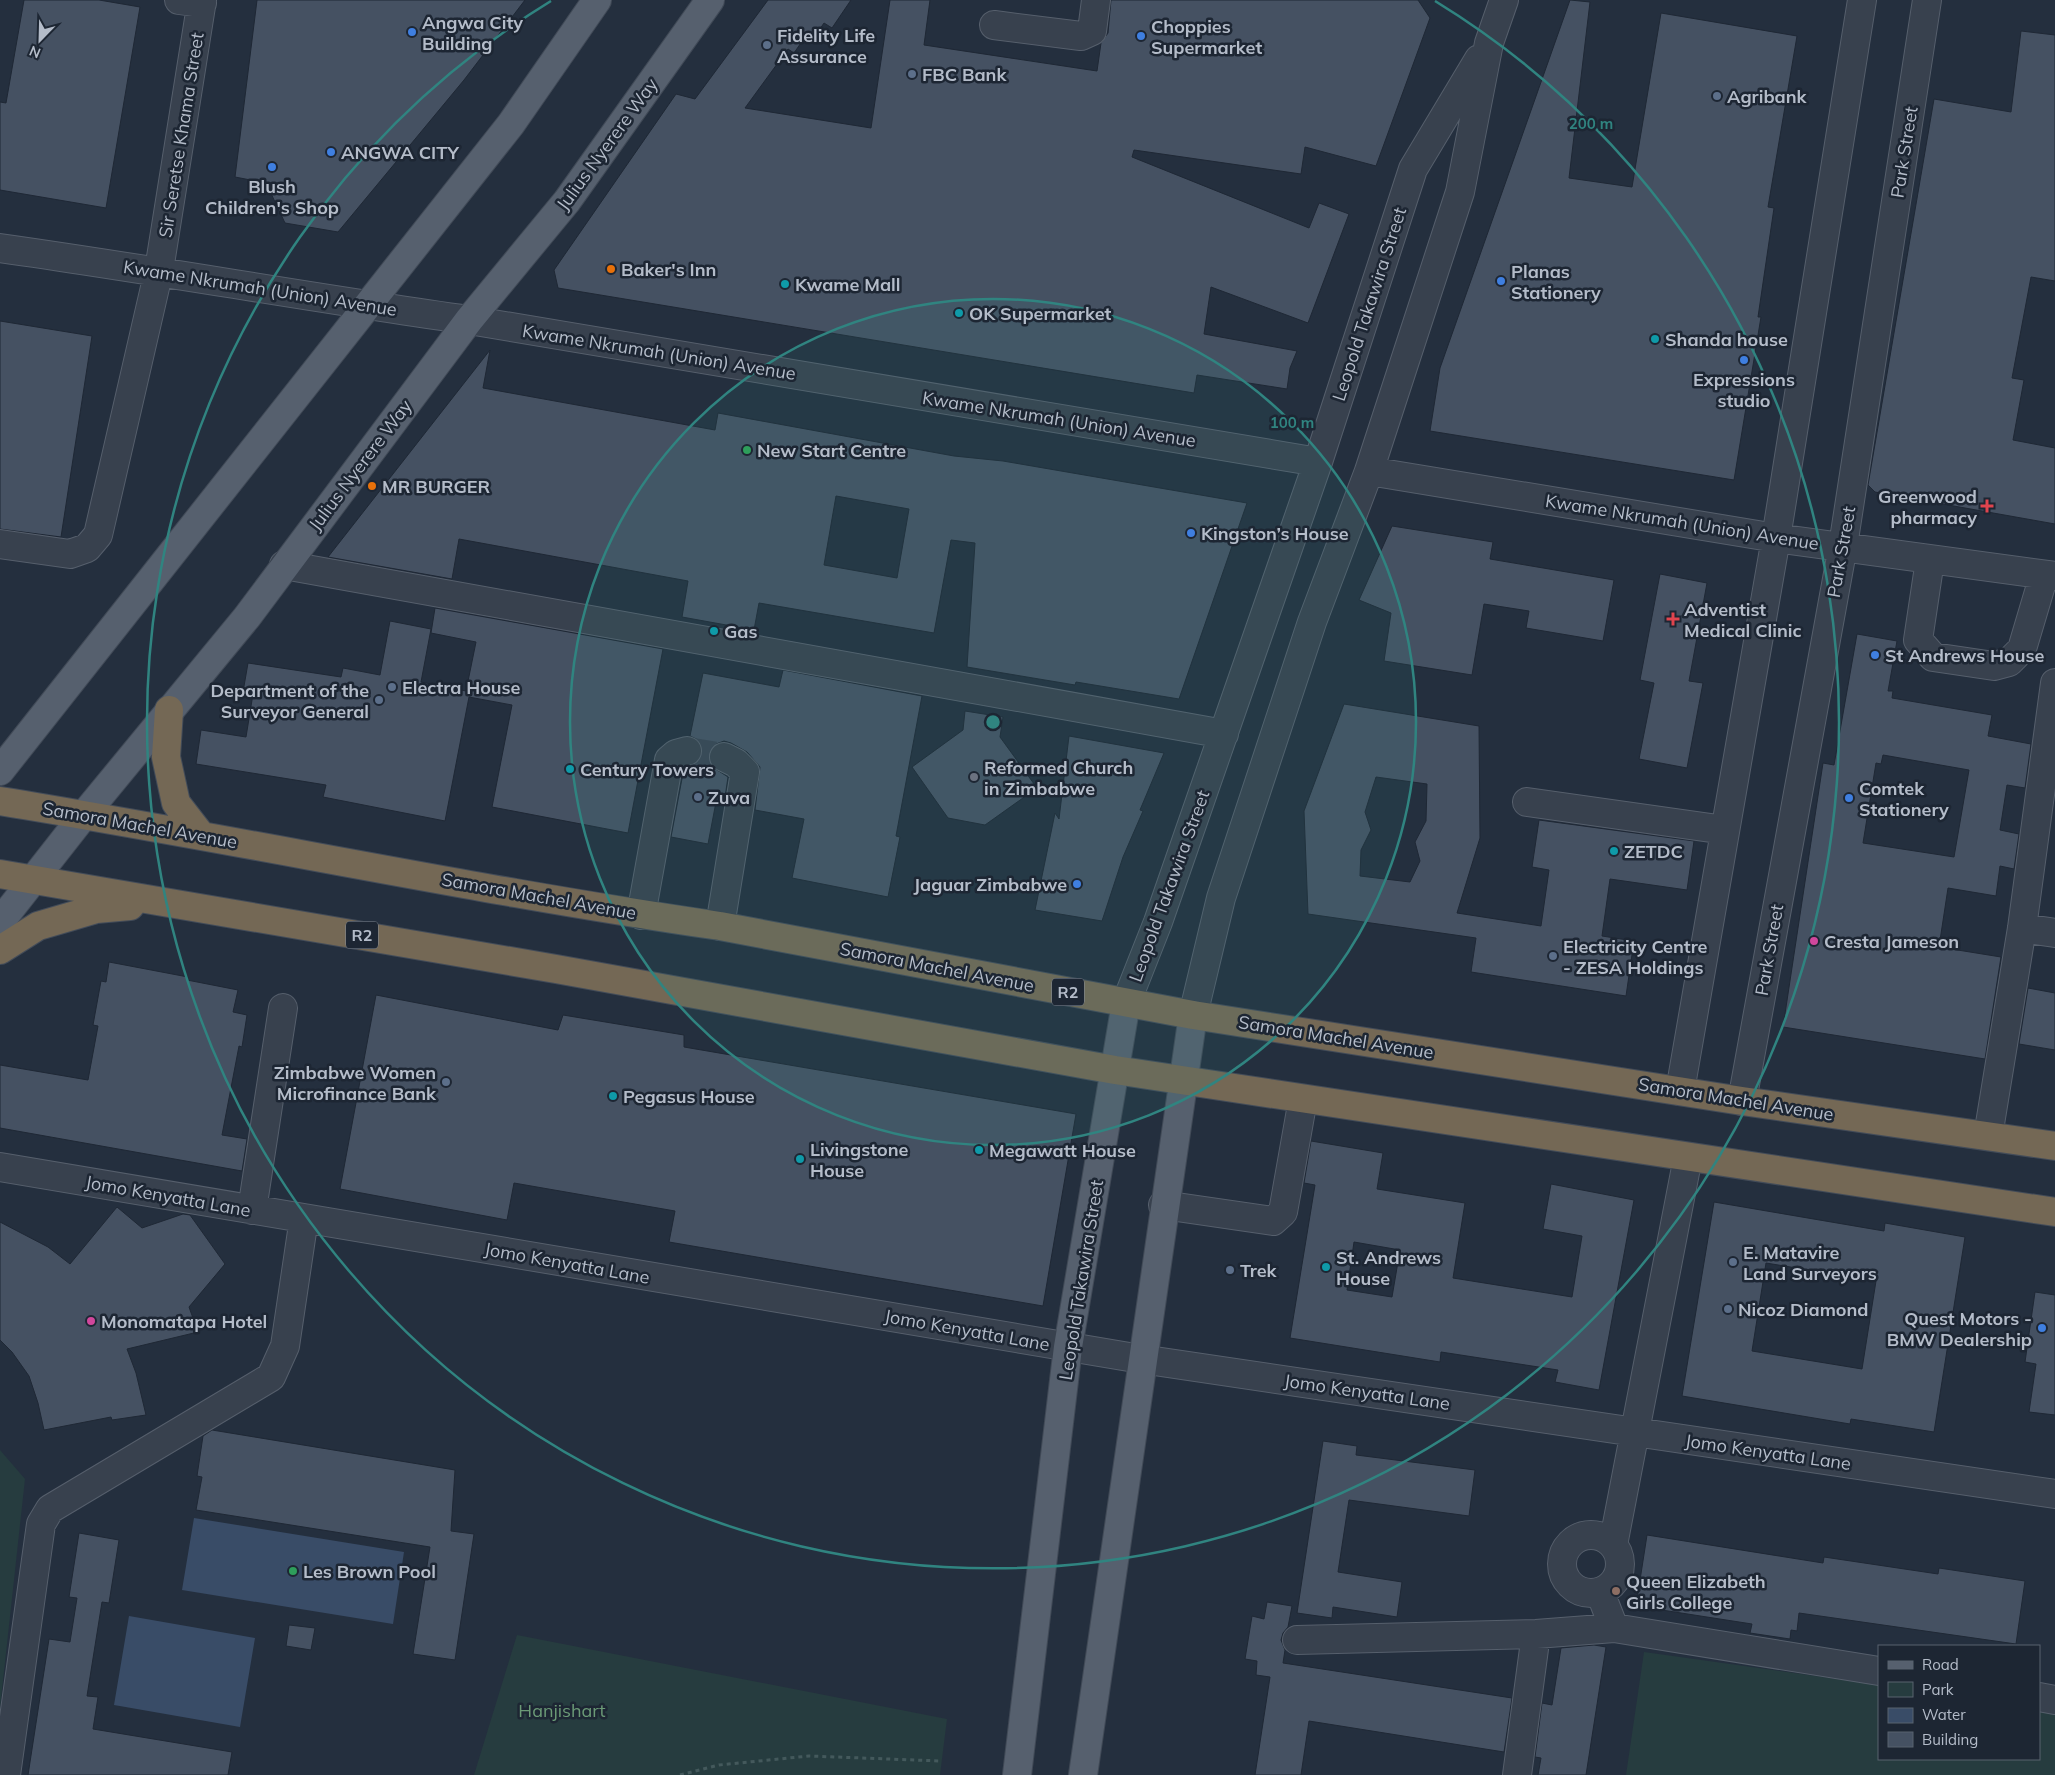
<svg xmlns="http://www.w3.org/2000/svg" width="2055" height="1775" font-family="Mulish,sans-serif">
	<rect width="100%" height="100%" fill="#242f3e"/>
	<path fill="#263c3f" d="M0 1450 25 1479 0 1708Z
		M517 1635 947 1719 940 1775H474Z
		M1644 1652 1879 1685V1759H2039V1709L2055 1711V1775H1626Z"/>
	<path fill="#394c67" d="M194 1518 404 1552 393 1624 182 1590Z
		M129 1616 255 1638 240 1727 114 1705Z"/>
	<path fill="#455162" stroke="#1f2835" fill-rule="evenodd" d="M24 0H99L140 7 106 208 0 190V102L6 103Z
		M257 0H525L464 80 338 232 285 223 266 183 235 177Z
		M768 0H851L832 28 824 23 811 42 805 37 794 53 788 49 745 108 871 128 890 0H930L924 45 1097 71 1101 43 1108 33 1111 0H1418L1430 18 1376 166 1305 147 1301 174 1134 150 1132 157 1309 228 1319 203 1349 214 1308 323 1211 287 1204 334 1297 351 1290 368 1287 389 1197 375 1194 393 558 288 554 270 676 94 695 99Z
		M1570 0 1590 2 1569 178 1632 187 1661 13 1797 36 1768 207 1774 208 1758 317H1761L1734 480 1430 431 1440 368Z
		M2021 31 2055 35V281L2031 277 2012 378 2024 380 2013 440 2055 448V524L1875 492 1868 485 1934 99 2011 112Z
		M0 321 92 336 61 537 0 529Z
		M490 350 483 388 715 430 718 413 954 456 1003 461 1247 503 1179 699 1076 682 1075 685 967 667 975 543 951 540 934 633 759 603 754 630 682 617 688 581 459 539 452 579 328 557ZM836 496 909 509 897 578 824 565Z
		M1392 526 1493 542 1490 559 1614 580 1603 641 1526 628 1529 611 1484 604 1472 675 1384 661 1391 613 1359 600Z
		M1660 574 1707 583 1689 681 1703 683 1687 768 1639 759 1654 683 1640 680Z
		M435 608 663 649 628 833 492 807 512 705 469 697 445 821 323 797 326 785 196 764 201 730 246 737 253 694 243 692 248 663 341 677 343 668 380 675 390 621 431 629 421 682 466 691 476 642 431 633Z
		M1857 634 1897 641 1888 691H1893L1892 698 1992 715 1988 736 2031 744 2025 788 2007 785 2000 830 2019 834 2014 869 2000 866 1996 896 1948 888 1939 947 2001 957 1985 1059 1783 1027 1823 763 1834 765ZM1883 755 1969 770 1954 857 1863 843 1876 763 1881 764Z
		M783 670 922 696 896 836 900 837 888 897 792 878 804 819 755 810 760 767 747 752 731 743 724 741 716 744 710 750 708 758 711 766 728 777 724 804 716 802 708 844 671 837 684 768 698 762 702 754V746L698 740 690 736 703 673 779 687Z
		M1344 704 1479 726 1480 838 1457 913 1541 926 1549 870 1532 867 1539 820 1694 841 1687 890 1610 879 1602 936 1634 941 1626 996 1471 972 1476 938 1308 914 1304 811ZM1376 777 1427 784 1426 821 1415 842 1420 861 1410 882 1360 876 1361 850 1371 830 1365 812Z
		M965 711 1003 717 1000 737 1037 788 985 825 948 818 912 767 963 730Z
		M1069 736 1164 753 1140 810 1143 811 1123 857 1102 921 1035 910 1055 813 1059 819Z
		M109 962 188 977 187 980 238 990 233 1012 247 1015 242 1047 239 1046 222 1135 247 1139 242 1171 0 1128V1065L88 1080 98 1026 93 1025 101 981 106 982Z
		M2028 988 2055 993V1050L2019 1044Z
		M376 995 558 1030 563 1015 684 1035V1047L1076 1114 1043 1306 669 1242 675 1211 514 1183 507 1220 340 1189Z
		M1311 1141 1383 1153 1377 1189 1465 1203 1453 1278 1572 1297 1582 1236 1543 1229 1551 1184 1634 1200 1599 1390 1555 1382 1558 1370 1441 1352 1440 1362 1290 1338 1315 1185 1304 1183ZM1354 1242 1400 1250 1392 1297 1347 1290Z
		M1714 1202 1884 1231 1885 1223 1965 1237 1934 1432 1851 1419 1850 1424 1682 1396ZM1766 1263 1876 1281 1862 1369 1752 1351Z
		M117 1207 142 1228 183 1214 190 1215 225 1264 189 1307 198 1332 127 1349 136 1373 146 1415 112 1420 111 1417 44 1430 38 1403 29 1376 12 1352 0 1340V1222L48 1247 70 1264Z
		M2035 1292 2055 1295V1415L2029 1412 2036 1364 2025 1362Z
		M212 1430 455 1470 451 1531 474 1534 455 1660 413 1654 430 1547 196 1510 202 1477 197 1476 203 1436Z
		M1323 1441 1357 1446 1356 1455 1475 1470 1469 1516 1349 1500 1338 1572 1402 1582 1397 1617 1333 1607 1332 1618 1297 1613Z
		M79 1533 119 1540 109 1603 102 1602 87 1696 98 1697 93 1729 232 1752 228 1775H28L49 1639 70 1642 77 1598 69 1597Z
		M1647 1535 1823 1563 1824 1557 1938 1574 1939 1568 2025 1581 2016 1644 1799 1613 1797 1631 1791 1630 1790 1639 1750 1633 1752 1624 1636 1606Z
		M1267 1602 1292 1606 1288 1627 1283 1633 1281 1640 1285 1650 1283 1663 1512 1698 1504 1752 1309 1721 1301 1775H1255L1270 1677 1256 1675 1257 1661 1245 1659 1252 1616 1264 1619Z
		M289 1625 315 1628 311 1650 286 1646Z
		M1594 1645 1606 1647 1586 1775H1538L1541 1758 1535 1757 1542 1703 1552 1705 1561 1648Z"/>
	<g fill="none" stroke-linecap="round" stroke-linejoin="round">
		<path stroke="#3a4453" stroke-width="28" stroke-dasharray="28 14" stroke-linecap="butt" d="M687 751 724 757"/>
		<g stroke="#565f6c" stroke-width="30">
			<path id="minor" d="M179 0 202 3
				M994 25 1081 36 1092 31 1096 0
				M0 248C157 270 312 298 469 320L1318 462
				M1369 471 1776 538 2055 576
				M0 544 70 554 87 548 98 535 159 270 202 0
				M1930 560 1918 640 1933 657 1994 666 2009 662 2022 649 2044 575
				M284 565 1224 734
				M1527 802 1725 830
				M641 915 669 760 676 754 687 751
				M720 926 745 772 736 763 724 757
				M2022 928 2055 933
				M1126 1003 1158 922 1318 462 1413 169 1479 59
				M1193 1015 1221 898 1312 622 1369 471 1460 192 1489 43 1504 0
				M1680 1091 1776 538 1862 0
				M1742 1101 1843 546 1927 0
				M1988 1136 2022 928 2055 683
				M0 1167 1141 1359 2055 1494
				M1163 1205 1273 1221 1283 1212 1303 1099
				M252 1210 283 1008
				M1562 1564a29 29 0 1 1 58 0a29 29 0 1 1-58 0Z
				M1613 1545 1688 1157
				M1614 1628 1879 1671
				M1297 1640 1536 1634 1614 1628 1600 1592
				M2039 1697 2055 1700
				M6 1775 41 1524 50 1509 271 1377 285 1346 304 1218
				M1517 1775 1536 1634"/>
		</g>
		<g stroke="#414a57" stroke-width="30">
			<path id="major" d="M0 771 511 124 597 0
				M0 922 84 815 247 617 469 320 567 201 710 0
				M1017 1775 1068 1347 1126 1003
				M1083 1775 1193 1015"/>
		</g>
		<g stroke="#434c59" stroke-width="30">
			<path id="highway" d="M169 710 166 757 176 803 200 834
				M0 801C241 840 479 891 720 926L1193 1015 1742 1101 2055 1146
				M0 874 556 969 1115 1070 2055 1212
				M0 950 38 926 96 909 130 906"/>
		</g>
		<path stroke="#44595c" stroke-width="3" stroke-dasharray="4 4" stroke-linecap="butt" d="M680 1775 719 1765 809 1756 941 1761"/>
		<use href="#minor" stroke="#38414e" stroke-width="28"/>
		<use href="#major" stroke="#56606e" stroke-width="28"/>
		<use href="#highway" stroke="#746855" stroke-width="28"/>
	</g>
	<circle cx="993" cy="722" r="423" fill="#308480" fill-opacity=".12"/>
	<g fill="none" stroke="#308480" stroke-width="2.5">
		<circle cx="993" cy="722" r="423"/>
		<path d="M1435 1A846 846 0 1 1 551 1"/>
	</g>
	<g fill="#3f7fe0" stroke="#1d2633" stroke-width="2">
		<circle cx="412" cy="32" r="5"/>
		<circle cx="1141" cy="36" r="5"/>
		<circle cx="331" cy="152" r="5"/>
		<circle cx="272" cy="167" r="5"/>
		<circle cx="1501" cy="281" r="5"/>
		<circle cx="1744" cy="360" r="5"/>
		<circle cx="1191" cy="533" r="5"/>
		<circle cx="1875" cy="655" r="5"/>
		<circle cx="1849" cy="798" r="5"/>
		<circle cx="1077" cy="884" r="5"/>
		<circle cx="2042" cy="1328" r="5"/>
	</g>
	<g fill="#5c6f8a" stroke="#1d2633" stroke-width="2">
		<circle cx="767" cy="45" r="5"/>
		<circle cx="912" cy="74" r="5"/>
		<circle cx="1717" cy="96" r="5"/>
		<circle cx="392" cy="687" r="5"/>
		<circle cx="379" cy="700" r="5"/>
		<circle cx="698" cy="797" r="5"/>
		<circle cx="1553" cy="956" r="5"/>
		<circle cx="446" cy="1082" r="5"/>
		<circle cx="1733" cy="1262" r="5"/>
		<circle cx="1230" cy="1270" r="5"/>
		<circle cx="1728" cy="1309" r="5"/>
	</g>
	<g fill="#e8710a" stroke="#1d2633" stroke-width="2">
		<circle cx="611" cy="269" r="5"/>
		<circle cx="372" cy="486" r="5"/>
	</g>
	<g fill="#0f9aa8" stroke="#1d2633" stroke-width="2">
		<circle cx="785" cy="284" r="5"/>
		<circle cx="959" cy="313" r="5"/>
		<circle cx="1655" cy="339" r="5"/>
		<circle cx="714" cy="631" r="5"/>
		<circle cx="570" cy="769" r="5"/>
		<circle cx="1614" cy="851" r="5"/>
		<circle cx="613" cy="1096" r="5"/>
		<circle cx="979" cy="1150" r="5"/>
		<circle cx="800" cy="1159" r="5"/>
		<circle cx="1326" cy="1267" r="5"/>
	</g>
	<g fill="#2e9e5b" stroke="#1d2633" stroke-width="2">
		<circle cx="747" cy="450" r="5"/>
		<circle cx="293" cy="1571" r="5"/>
	</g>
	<g fill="#e0444e" stroke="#1d2633" stroke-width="2">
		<path d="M1984.5 498.5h5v5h5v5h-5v5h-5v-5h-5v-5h5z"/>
		<path d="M1670.5 611.5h5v5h5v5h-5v5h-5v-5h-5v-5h5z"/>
	</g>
	<circle fill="#6b7280" stroke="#1d2633" stroke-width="2" cx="974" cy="777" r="5"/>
	<g fill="#d1479c" stroke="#1d2633" stroke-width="2">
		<circle cx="1814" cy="941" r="5"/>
		<circle cx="91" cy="1321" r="5"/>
	</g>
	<circle fill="#8d6e63" stroke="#1d2633" stroke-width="2" cx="1616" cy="1591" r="5"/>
	<g text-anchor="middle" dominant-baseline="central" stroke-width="5" stroke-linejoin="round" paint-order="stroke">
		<g fill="#1d2633" stroke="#878f9c" stroke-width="1">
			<rect x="346" y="921.5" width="32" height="27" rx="4"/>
			<rect x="1052" y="978.5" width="32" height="27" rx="4"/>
		</g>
		<g font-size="16" font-weight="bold" fill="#b4bcc9">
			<text x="362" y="935">R2</text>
			<text x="1068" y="992">R2</text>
		</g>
		<g font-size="18" font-weight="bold" fill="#b4bcc9" stroke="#1d2633" text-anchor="start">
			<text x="422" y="22">Angwa City<tspan x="422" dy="21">Building</tspan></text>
			<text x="1151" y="26">Choppies<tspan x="1151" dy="21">Supermarket</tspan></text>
			<text x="777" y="35">Fidelity Life<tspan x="777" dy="21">Assurance</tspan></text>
			<text x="922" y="74">FBC Bank</text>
			<text x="1727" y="96">Agribank</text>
			<text x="341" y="152">ANGWA CITY</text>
			<text x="272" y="186" text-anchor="middle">Blush<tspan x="272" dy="21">Children's Shop</tspan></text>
			<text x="621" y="269">Baker's Inn</text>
			<text x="1511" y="271">Planas<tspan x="1511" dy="21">Stationery</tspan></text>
			<text x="795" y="284">Kwame Mall</text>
			<text x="969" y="313">OK Supermarket</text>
			<text x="1665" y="339">Shanda house</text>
			<text x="1744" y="379" text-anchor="middle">Expressions<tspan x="1744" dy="21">studio</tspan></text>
			<text x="757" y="450">New Start Centre</text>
			<text x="382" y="486">MR BURGER</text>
			<text x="1977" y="496" text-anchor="end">Greenwood<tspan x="1977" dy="21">pharmacy</tspan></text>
			<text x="1201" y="533">Kingston’s House</text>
			<text x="1684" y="609">Adventist<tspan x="1684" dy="21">Medical Clinic</tspan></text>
			<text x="724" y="631">Gas</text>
			<text x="1885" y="655">St Andrews House</text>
			<text x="402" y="687">Electra House</text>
			<text x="369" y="690" text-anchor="end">Department of the<tspan x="369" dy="21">Surveyor General</tspan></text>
			<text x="984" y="767">Reformed Church<tspan x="984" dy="21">in Zimbabwe</tspan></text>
			<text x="580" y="769">Century Towers</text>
			<text x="1859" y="788">Comtek<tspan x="1859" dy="21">Stationery</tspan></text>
			<text x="708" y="797">Zuva</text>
			<text x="1624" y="851">ZETDC</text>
			<text x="1067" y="884" text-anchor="end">Jaguar Zimbabwe</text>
			<text x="1824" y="941">Cresta Jameson</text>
			<text x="1563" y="946">Electricity Centre<tspan x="1563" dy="21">- ZESA Holdings</tspan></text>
			<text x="436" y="1072" text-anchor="end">Zimbabwe Women<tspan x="436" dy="21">Microfinance Bank</tspan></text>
			<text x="623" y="1096">Pegasus House</text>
			<text x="810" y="1149">Livingstone<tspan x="810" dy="21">House</tspan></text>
			<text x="989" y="1150">Megawatt House</text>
			<text x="1743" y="1252">E. Matavire<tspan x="1743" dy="21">Land Surveyors</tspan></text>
			<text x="1336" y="1257">St. Andrews<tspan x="1336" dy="21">House</tspan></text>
			<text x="1240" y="1270">Trek</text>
			<text x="1738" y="1309">Nicoz Diamond</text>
			<text x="2032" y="1318" text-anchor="end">Quest Motors -<tspan x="2032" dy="21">BMW Dealership</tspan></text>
			<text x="101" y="1321">Monomatapa Hotel</text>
			<text x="303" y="1571">Les Brown Pool</text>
			<text x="1626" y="1581">Queen Elizabeth<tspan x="1626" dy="21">Girls College</tspan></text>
		</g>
		<g font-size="18" fill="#b4bcc9" stroke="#1d2633">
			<text transform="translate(181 135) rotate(-81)">Sir Seretse Khama Street</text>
			<text transform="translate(607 144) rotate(-54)">Julius Nyerere Way</text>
			<text transform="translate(1904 152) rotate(-81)">Park Street</text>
			<text transform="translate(260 288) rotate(9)">Kwame Nkrumah (Union) Avenue</text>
			<text transform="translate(1369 304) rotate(-72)">Leopold Takawira Street</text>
			<text transform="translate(659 352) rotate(9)">Kwame Nkrumah (Union) Avenue</text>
			<text transform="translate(1059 419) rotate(9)">Kwame Nkrumah (Union) Avenue</text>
			<text transform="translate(360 465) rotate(-53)">Julius Nyerere Way</text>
			<text transform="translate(1682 522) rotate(9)">Kwame Nkrumah (Union) Avenue</text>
			<text transform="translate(1841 552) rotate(-80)">Park Street</text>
			<text transform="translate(140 825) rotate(10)">Samora Machel Avenue</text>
			<text transform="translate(1169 886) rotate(-70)">Leopold Takawira Street</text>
			<text transform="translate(539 896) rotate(10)">Samora Machel Avenue</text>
			<text transform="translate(1769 950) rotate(-80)">Park Street</text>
			<text transform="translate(937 967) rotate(11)">Samora Machel Avenue</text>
			<text transform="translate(1336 1037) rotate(9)">Samora Machel Avenue</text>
			<text transform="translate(1736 1099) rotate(9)">Samora Machel Avenue</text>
			<text transform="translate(168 1196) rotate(10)">Jomo Kenyatta Lane</text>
			<text transform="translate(567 1263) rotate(10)">Jomo Kenyatta Lane</text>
			<text transform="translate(1081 1280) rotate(-81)">Leopold Takawira Street</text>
			<text transform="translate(967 1330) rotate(10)">Jomo Kenyatta Lane</text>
			<text transform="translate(1367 1392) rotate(8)">Jomo Kenyatta Lane</text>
			<text transform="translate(1768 1452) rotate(8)">Jomo Kenyatta Lane</text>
		</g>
		<g font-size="18" fill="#6b9a76" stroke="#1d2633">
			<text x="562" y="1710">Hanjishart</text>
		</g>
	</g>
	<circle cx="993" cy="722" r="8" fill="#308480" stroke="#1d2633" stroke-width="2.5"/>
	<g font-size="15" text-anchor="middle" font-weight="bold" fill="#308480" stroke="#1d2633" stroke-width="5" stroke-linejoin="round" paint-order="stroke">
		<text x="1591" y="129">200 m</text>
		<text x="1292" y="428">100 m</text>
	</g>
	<rect x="1878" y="1645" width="162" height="115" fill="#1d2633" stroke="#59626f"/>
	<rect x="1888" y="1661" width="25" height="8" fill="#56606e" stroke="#59626f"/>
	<text x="1922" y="1670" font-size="15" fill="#b4bcc9">Road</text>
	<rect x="1888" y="1682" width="25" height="15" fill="#263c3f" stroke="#59626f"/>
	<text x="1922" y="1695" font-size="15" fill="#b4bcc9">Park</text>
	<rect x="1888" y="1708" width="25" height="15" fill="#394c67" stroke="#59626f"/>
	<text x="1922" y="1720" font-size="15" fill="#b4bcc9">Water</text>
	<rect x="1888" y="1732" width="25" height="15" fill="#455162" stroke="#59626f"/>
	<text x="1922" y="1745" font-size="15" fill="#b4bcc9">Building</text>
	<g transform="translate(40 40) rotate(203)" stroke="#1d2633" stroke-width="4" paint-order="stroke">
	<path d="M0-4L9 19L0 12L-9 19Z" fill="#b4bcc9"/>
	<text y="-8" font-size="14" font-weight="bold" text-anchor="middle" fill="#b4bcc9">N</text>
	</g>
</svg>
